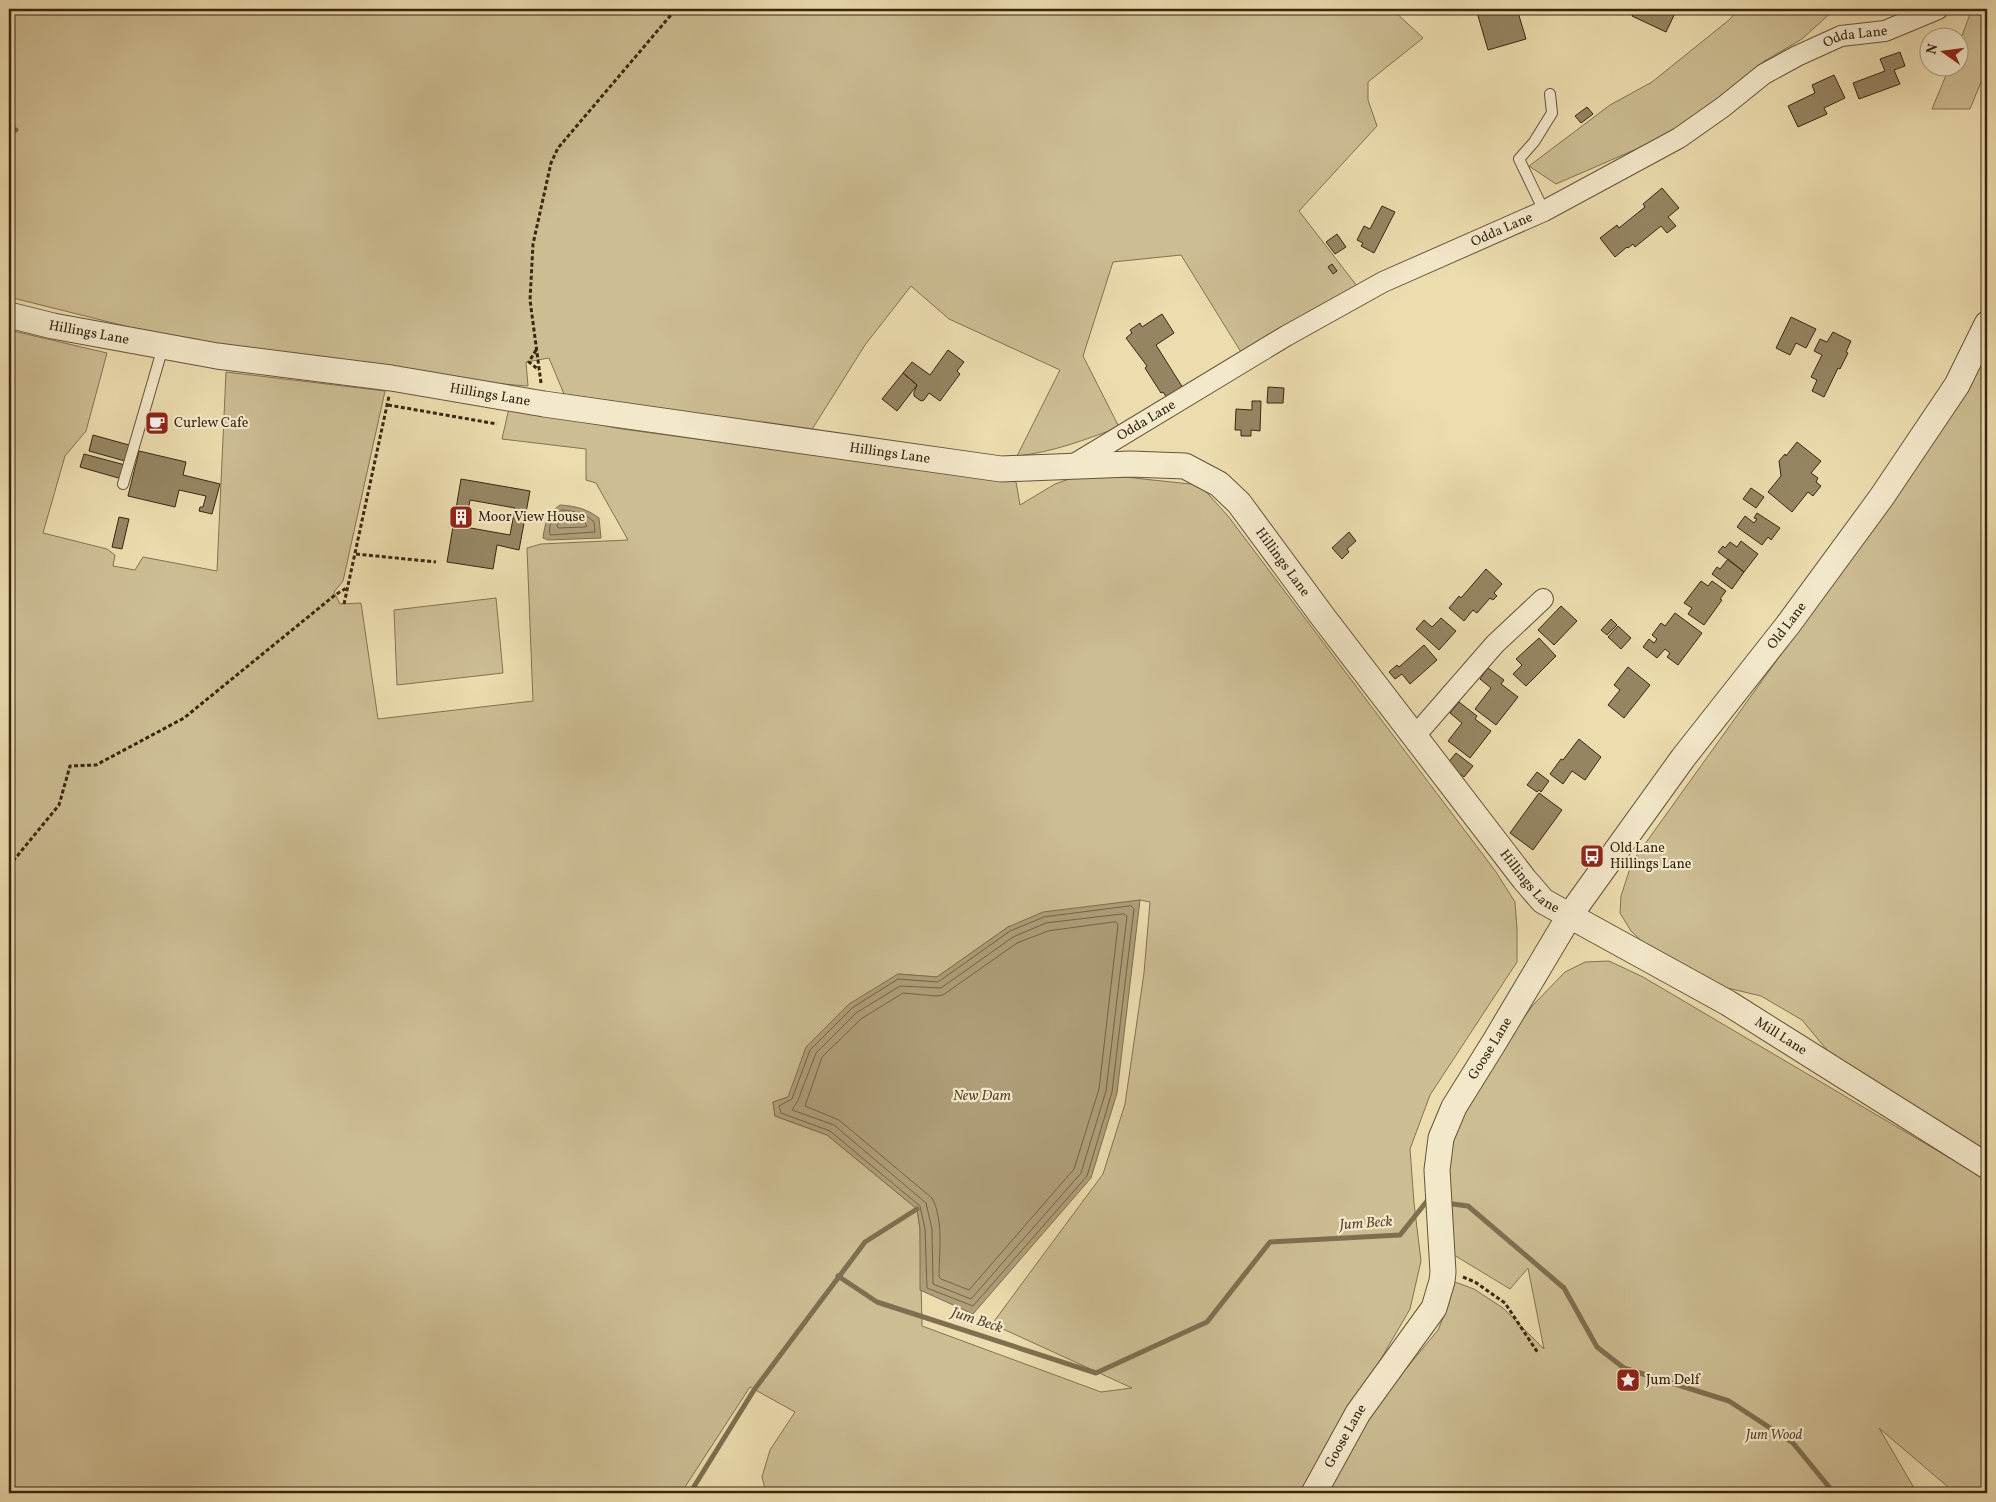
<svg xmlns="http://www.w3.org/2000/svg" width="1996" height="1502" font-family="Vollkorn,serif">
	<rect width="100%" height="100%" fill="#ecdcae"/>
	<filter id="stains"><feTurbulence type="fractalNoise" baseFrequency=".004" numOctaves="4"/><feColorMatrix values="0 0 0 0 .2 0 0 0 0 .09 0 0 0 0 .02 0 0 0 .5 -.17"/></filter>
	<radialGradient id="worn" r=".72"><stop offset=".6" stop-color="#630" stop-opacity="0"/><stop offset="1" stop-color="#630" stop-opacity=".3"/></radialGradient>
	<path fill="#cdbd93" stroke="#827252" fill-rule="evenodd" d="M9 9H1392L1423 38 1368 82V100L1377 126 1299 211 1357 286 1241 352 1181 255 1113 262 1083 356 1119 427C1085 440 1053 452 1017 456L1060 370 949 319 911 286 865 345 811 431 564 394 549 358 526 362 528 386 503 384 230 346 129 327 9 297Z
		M1739 9H1835L1802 39 1763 62 1709 110 1648 144 1556 184 1529 166 1610 105 1652 82 1729 20Z
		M1983 9H1987V67L1970 109H1932L1949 68H1958L1959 44 1970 14Z
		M9 330 107 353 86 431 65 456 43 533 107 549 115 555 113 566 135 570 143 557 217 571 226 372 385 391 343 581 334 592 340 604 361 603 378 719 533 701 527 548 541 544 628 540 596 483 586 480V449L502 439 509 408 622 429 1016 482 1020 505 1055 484 1075 477 1115 476 1200 485 1228 516 1496 872 1515 902 1517 929V962L1430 1095 1410 1149 1414 1203 1421 1261 1410 1309 1303 1493H766L762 1477 770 1450 795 1412 750 1387 681 1493H9ZM1140 900 1150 902 1144 973 1125 1104 1103 1174 992 1324 1132 1388 1101 1392 922 1326 920 1229 917 1209 827 1135 775 1116 773 1102 788 1097 898 974 937 977 1008 927Z
		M1987 346V1154L1832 1056 1802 1020 1761 996 1719 986 1647 946 1631 931 1620 913 1621 896 1632 862 1807 618Z
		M496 598 503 673 397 685 394 610Z
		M1609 961 1643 977 1987 1180V1493H1955L1879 1428 1917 1493H1327L1376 1405 1438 1330 1448 1306 1455 1282 1474 1289 1503 1308 1544 1349 1528 1268 1510 1289 1454 1255 1444 1195 1448 1139 1505 1044 1533 1005 1565 972 1585 962Z"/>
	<path fill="#af9e79" stroke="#7f6e50" d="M560 505C576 506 587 509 599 518L601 538 548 540 543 538C545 523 547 514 560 505Z
		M1140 900 1117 1093 1091 1178 973 1314 920 1290V1229L917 1209 827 1135 775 1116 773 1102 788 1097 806 1047 849 1004 898 974 937 977 1008 927 1043 912Z"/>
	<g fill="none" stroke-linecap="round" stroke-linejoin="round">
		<path stroke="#746246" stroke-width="1" d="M562 510C574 511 585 513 594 522L595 532 550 535C548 524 553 516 562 510Z
			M564 517 584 521 587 526 585 527 558 528 557 526 560 519Z
			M1131 906 1134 909 1112 1092 1087 1176 973 1306 927 1288 925 1229 920 1206 830 1131 781 1113 779 1106 792 1099 810 1050 852 1008 898 979 938 982 1010 931 1044 917Z
			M1124 914 1127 916 1106 1091 1081 1173 971 1299 933 1284 932 1229 926 1203 834 1125 792 1110 798 1100 816 1053 856 1013 900 986 941 988 1013 937 1046 923Z
			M1116 922 1118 925 1099 1089 1074 1169 969 1290 941 1279 939 1277C939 1253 944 1220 932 1198L839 1120 805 1106 822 1057 861 1019 903 993 936 996 943 995 1017 943 1048 931Z"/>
		<path stroke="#7f6e50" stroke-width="5" d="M9 129 16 130
			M1445 1203 1468 1206 1564 1288 1597 1347 1624 1368 1729 1401 1793 1443 1834 1493
			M838 1276 877 1302 1096 1373 1207 1322 1270 1242 1400 1235 1427 1201H1432
			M690 1493 754 1390 865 1242 917 1209"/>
	</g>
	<path fill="#968563" stroke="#382612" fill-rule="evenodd" d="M1476 9H1517L1526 39 1488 50Z
		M1636 9H1677L1666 32 1632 16Z
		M1900 52 1905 66 1894 70 1900 84 1859 99 1853 83 1885 71 1880 59Z
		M1834 75 1845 98 1824 108 1827 114 1798 127 1788 106 1815 93 1812 85Z
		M1587 107 1593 114 1581 123 1575 116Z
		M1662 188 1679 208 1668 217 1676 226 1667 233 1661 226 1635 247 1633 244 1628 248 1627 247 1615 257 1600 238 1617 225 1619 228 1645 207 1643 204Z
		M1382 206 1395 212 1374 253 1361 246 1363 243 1357 240 1364 226 1370 229Z
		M1337 234 1346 247 1335 254 1326 242Z
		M1332 264 1337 271 1333 274 1328 267Z
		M1162 314 1174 333 1156 345 1183 388 1167 398 1163 392 1161 393 1145 368 1147 366 1126 338 1132 333 1130 330 1140 323 1142 327Z
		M1791 317 1816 329 1806 348 1796 343 1790 355 1776 348Z
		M1833 332 1851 341 1846 352 1848 353 1840 369 1838 368 1824 397 1812 391 1817 380 1811 377 1822 355 1814 351 1820 339 1827 342Z
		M948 350 964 362 957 371 960 374 940 401 929 393 924 400 921 401 914 396V392L917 385 903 373 912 362 930 375Z
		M903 373 917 385 897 411 882 399Z
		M1268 387 1284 388 1283 403H1267Z
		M1252 401H1261L1260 431 1251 430V436H1241V430H1235L1236 409 1252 410Z
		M93 435 129 445 125 461 89 451Z
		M1797 442 1821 461 1811 473 1818 478 1816 482 1821 486 1813 496 1808 492 1792 512 1768 492 1781 476 1779 461 1785 454 1786 456Z
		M139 451 186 462 183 475 220 484 212 514 199 511 200 507H203L206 496 179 490 175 507 128 496Z
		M84 454 125 465 122 479 80 467Z
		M461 479 530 491 519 550 497 545 493 569 447 562ZM470 500 515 508 510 535 465 527Z
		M1751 488 1764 497 1756 508 1743 499Z
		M1757 513 1780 528 1771 540 1768 537 1762 545 1737 527 1745 516 1754 523 1757 519 1754 518Z
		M119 517 129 519 122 549 112 547Z
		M1349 532 1356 541 1347 549 1349 552 1342 559 1332 548Z
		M1741 541 1758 554 1744 572 1718 552 1723 546 1725 548 1730 542 1737 547Z
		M1728 559 1744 572 1732 589 1712 574 1717 567 1720 569Z
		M1486 569 1502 584 1494 593 1497 596 1493 600 1490 598 1477 613 1473 610 1464 621 1449 608 1459 596 1461 598Z
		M1701 581 1708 586 1712 581 1726 591 1720 599 1722 600 1704 625 1688 614 1692 608 1684 603Z
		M1561 606 1577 621 1554 645 1538 630Z
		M1675 613 1702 633 1678 665 1667 657 1670 653 1665 649 1657 658 1643 647 1649 639 1654 643 1657 639 1652 635 1661 623 1665 626Z
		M1441 618 1456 631 1439 650 1416 629 1424 620 1432 627Z
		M1611 619 1617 625 1607 635 1601 630Z
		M1618 626 1631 638 1621 649 1608 637Z
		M1539 638 1556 656 1526 686 1513 674 1522 665 1516 659Z
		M1424 645 1437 660 1410 684 1402 674 1395 679 1389 672 1397 665 1399 667Z
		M1628 667 1650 685 1624 718 1608 705 1620 690 1614 685Z
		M1488 668 1504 680 1501 684 1518 697 1496 725 1475 709 1491 688 1480 679Z
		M1459 702 1477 716 1475 719 1491 731 1470 758 1448 741 1462 723 1450 713Z
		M1579 739 1601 757 1585 780 1572 771 1563 784 1550 774 1561 759 1563 760Z
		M1456 753 1473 766 1464 777 1447 764Z
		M1537 772 1549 781 1541 792 1539 790 1537 792 1527 785Z
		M1539 793 1562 810 1533 850 1510 833Z"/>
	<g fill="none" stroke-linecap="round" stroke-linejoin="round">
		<g stroke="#655439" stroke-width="12">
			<path id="service" d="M1544 211 1519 159 1534 142 1552 113 1550 94
				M123 484 163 347"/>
		</g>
		<g stroke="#655439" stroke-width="22">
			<g id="minor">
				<path id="s1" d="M1071 466 1286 336 1383 282 1544 211 1679 138 1723 107 1764 74 1797 56 1841 36 1885 31 1938 9"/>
				<path d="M1414 737 1495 644 1543 599"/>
			</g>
		</g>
		<g stroke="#655439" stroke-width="27">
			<g id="tertiary">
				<path id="s2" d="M9 315 53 326 217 356 391 378 544 404 1001 469 1130 464 1185 466 1219 484 1239 503 1323 617 1524 879 1543 901 1728 1003 1987 1166"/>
				<path id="s3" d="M1314 1493 1358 1413 1434 1308 1442 1281 1443 1272 1437 1170 1441 1138 1454 1107 1495 1041 1570 915 1683 758 1787 626 1881 498 1957 385 1987 324"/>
			</g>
		</g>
		<path stroke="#382612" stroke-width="3" stroke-dasharray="4 2.5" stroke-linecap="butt" d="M536 350 529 362 539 370
			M541 383 530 300 533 244 551 163 558 148 676 9
			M388 405 497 424
			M356 554 436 562
			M344 604 389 396
			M9 866 59 805 70 766 96 765 184 718 335 595 348 587
			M1463 1277 1475 1282 1505 1303 1538 1353"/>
		<use href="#service" stroke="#f3e8ca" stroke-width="10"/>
		<use href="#minor" stroke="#f3e8ca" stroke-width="20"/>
		<use href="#tertiary" stroke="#f3e8ca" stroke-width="25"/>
	</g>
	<defs>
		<g id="cafe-square" transform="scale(1.25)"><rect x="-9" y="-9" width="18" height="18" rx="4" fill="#8f2418" stroke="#f3e8ca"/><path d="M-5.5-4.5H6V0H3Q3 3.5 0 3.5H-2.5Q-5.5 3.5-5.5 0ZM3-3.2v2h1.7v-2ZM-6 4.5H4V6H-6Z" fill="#fff"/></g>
		<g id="building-square" transform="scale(1.25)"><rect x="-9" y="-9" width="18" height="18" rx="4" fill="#8f2418" stroke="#f3e8ca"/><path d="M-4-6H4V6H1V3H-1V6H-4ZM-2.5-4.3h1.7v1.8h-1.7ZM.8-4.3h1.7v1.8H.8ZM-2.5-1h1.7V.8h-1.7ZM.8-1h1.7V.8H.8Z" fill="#fff"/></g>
		<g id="bus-square" transform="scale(1.25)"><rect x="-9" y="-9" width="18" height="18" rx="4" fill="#8f2418" stroke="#f3e8ca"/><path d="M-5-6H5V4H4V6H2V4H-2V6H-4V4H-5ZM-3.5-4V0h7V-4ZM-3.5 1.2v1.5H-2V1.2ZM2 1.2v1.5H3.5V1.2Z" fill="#fff"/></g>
		<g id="sight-square" transform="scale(1.25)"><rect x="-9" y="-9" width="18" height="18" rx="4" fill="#8f2418" stroke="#f3e8ca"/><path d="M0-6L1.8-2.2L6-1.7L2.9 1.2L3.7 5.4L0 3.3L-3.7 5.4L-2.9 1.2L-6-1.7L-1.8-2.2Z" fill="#fff"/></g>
	</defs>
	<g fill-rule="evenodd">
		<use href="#cafe-square" x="157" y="423"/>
		<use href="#building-square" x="461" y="517"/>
		<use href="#bus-square" x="1592" y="856"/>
		<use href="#sight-square" x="1628" y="1380"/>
	</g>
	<g text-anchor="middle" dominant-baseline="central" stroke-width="4.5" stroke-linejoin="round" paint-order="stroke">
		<g font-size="14" fill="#382612" stroke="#f3e8ca">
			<text stroke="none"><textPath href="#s1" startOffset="898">Odda Lane</textPath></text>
			<text stroke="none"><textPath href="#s1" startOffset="492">Odda Lane</textPath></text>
			<text stroke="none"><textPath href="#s2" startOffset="82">Hillings Lane</textPath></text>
			<text stroke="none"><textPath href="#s2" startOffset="488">Hillings Lane</textPath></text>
			<text stroke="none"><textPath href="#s1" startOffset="88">Odda Lane</textPath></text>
			<text stroke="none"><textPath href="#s2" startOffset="892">Hillings Lane</textPath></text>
			<text stroke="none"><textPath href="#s2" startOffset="1328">Hillings Lane</textPath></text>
			<text stroke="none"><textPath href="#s3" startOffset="1012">Old Lane</textPath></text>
			<text stroke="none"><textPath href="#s2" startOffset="1732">Hillings Lane</textPath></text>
			<text stroke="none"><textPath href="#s2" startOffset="2029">Mill Lane</textPath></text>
			<text stroke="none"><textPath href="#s3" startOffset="495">Goose Lane</textPath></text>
			<text stroke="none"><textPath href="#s3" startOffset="65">Goose Lane</textPath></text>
		</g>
		<g font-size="14" fill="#382612" stroke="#f3e8ca" text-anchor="start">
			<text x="174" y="423">Curlew Cafe</text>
			<text x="478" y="517">Moor View House</text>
			<text x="1610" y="848">Old Lane<tspan x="1610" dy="16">Hillings Lane</tspan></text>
			<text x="1646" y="1380">Jum Delf</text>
		</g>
		<g font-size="14" font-style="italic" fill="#5d4c32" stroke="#f3e8ca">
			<text x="1774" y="1435">Jum Wood</text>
		</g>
		<g font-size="15" font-style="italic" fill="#5c4a31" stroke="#f3e8ca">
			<text x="982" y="1096">New Dam</text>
			<text transform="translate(1366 1224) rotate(-4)">Jum Beck</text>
			<text transform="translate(977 1321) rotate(18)">Jum Beck</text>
		</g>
	</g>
	<rect width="1996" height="1502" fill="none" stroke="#ecdcae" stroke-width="30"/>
	<rect x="10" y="10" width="1976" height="1482" fill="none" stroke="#382612" stroke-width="2.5"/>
	<rect x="15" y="15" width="1966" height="1472" fill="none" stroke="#382612"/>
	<g transform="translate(1944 52) rotate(284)"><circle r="24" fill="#f3e8ca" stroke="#a89a80"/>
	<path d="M0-4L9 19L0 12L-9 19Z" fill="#8f2418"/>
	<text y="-8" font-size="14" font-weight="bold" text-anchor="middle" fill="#382612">N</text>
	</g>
	<rect width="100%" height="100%" filter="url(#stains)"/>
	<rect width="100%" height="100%" fill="url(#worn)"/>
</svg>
